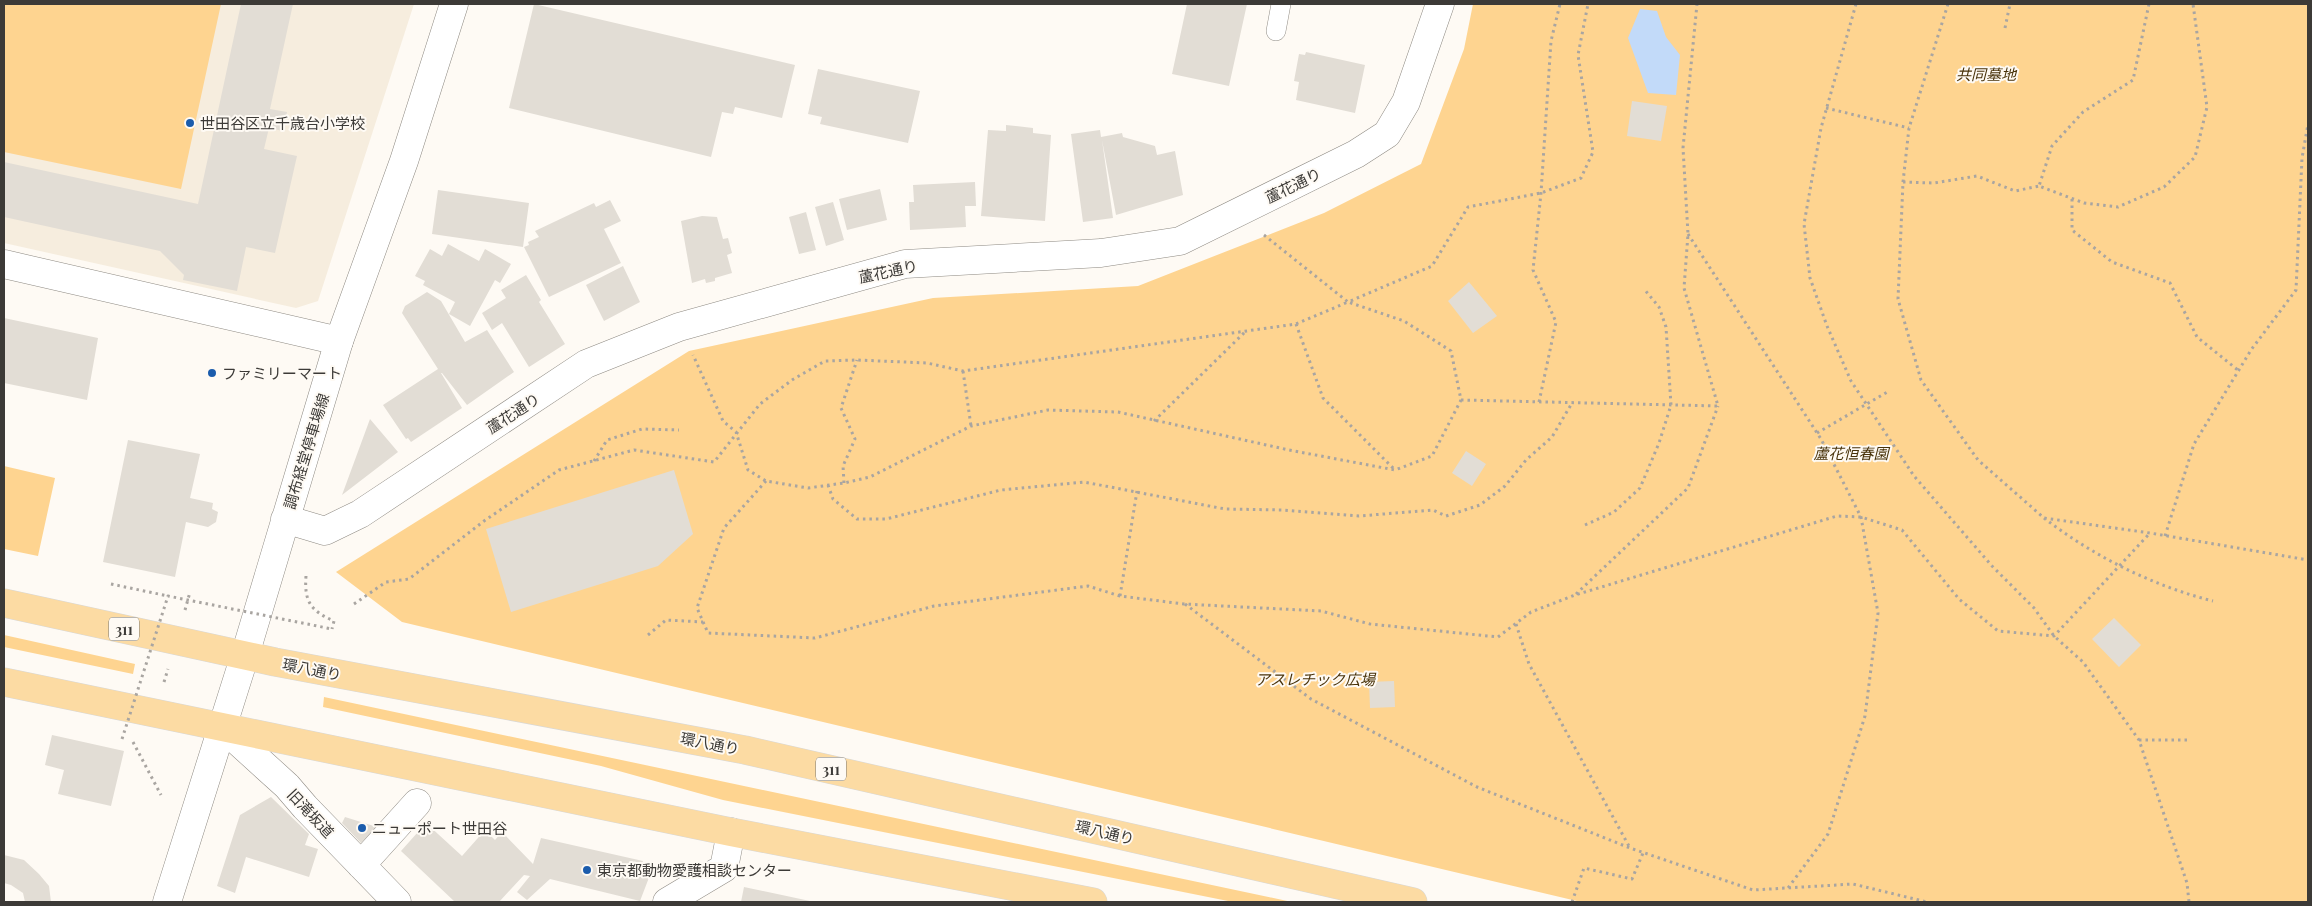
<svg xmlns="http://www.w3.org/2000/svg" width="2312" height="906" font-family="'Playfair Display','Noto Sans JP',serif">
	<rect width="100%" height="100%" fill="#fefaf4"/>
	<path fill="#f6edde" d="M4 4H414L318 301 296 308 4 243Z"/>
	<path fill="#fed490" d="M4 4H221L181 189 4 152Z
		M1473 4H2308V902H1581L402 622 336 572 689 351 933 298 1138 286 1324 213 1421 164 1464 49Z
		M4 466 55 478 38 556 4 549Z
		M4 635 135 664 133 674 4 647Z
		M324 697 1292 902H1233L723 800 601 766 323 707Z"/>
	<path fill="#c2daf9" d="M1640 9 1657 11 1666 37 1680 55 1676 95 1648 93 1628 38Z"/>
	<path fill="#e2ddd5" d="M241 4H293L270 109 287 112 283 131 269 128 264 149 297 156 275 253 246 247 237 291 183 280 184 275 160 251 4 217V162L198 204Z
		M534 4 795 65 782 118 735 107 733 114 722 112 711 157 509 108Z
		M1187 4H1247L1229 86 1172 74Z
		M1306 52 1365 65 1355 113 1296 100 1299 82 1294 81 1299 54 1305 55Z
		M818 69 920 91 908 143 820 124 822 117 808 114Z
		M1632 101 1667 106 1661 141 1627 136Z
		M1006 125 1033 128V133L1051 135 1045 221 981 216 988 130 1006 131Z
		M1100 130 1101 137 1122 133 1123 137 1155 146 1157 155 1175 151 1183 195 1116 215 1102 140 1113 218 1083 222 1071 134Z
		M975 182 976 206H965L966 227 910 230 909 202H914L913 185Z
		M880 189 887 220 847 230 839 199Z
		M438 190 529 203 523 247 432 234Z
		M610 200 621 221 604 229 621 263 549 297 524 247 529 245 528 242 539 237 535 231 594 203 596 207Z
		M833 202 844 240 826 246 815 207Z
		M806 212 816 250 799 254 789 217Z
		M702 216 717 217 723 239 728 238 732 253 727 255 732 273 715 278V281L706 283 705 279 692 283 681 221Z
		M448 244 479 261 485 249 511 264 500 283 495 280 470 326 449 314 455 302 423 285 425 281 415 276 430 249 442 256Z
		M623 266 640 302 604 321 586 285Z
		M526 275 541 300 539 302 565 344 529 367 502 323 492 330 482 313 506 298 501 290Z
		M1469 282 1497 316 1473 333 1448 301Z
		M427 292 441 301 465 342 487 330 514 372 467 405 442 373H441L462 408 411 442 408 438 406 439 383 405 438 369 402 313 405 306Z
		M4 318 98 338 87 400 4 383Z
		M370 419 398 452 342 495Z
		M128 440 200 454 190 498 213 503 212 509 218 512 216 522 208 527 186 522 175 577 103 562Z
		M1466 451 1486 464 1472 486 1452 473Z
		M674 470 693 534 658 566 511 612 486 529Z
		M2114 618 2141 645 2119 667 2092 639Z
		M1394 681 1395 707 1370 708 1369 682Z
		M52 735 124 751 111 806 58 794 64 770 45 765Z
		M271 797 309 834 305 845 318 849 309 877 246 857 235 893 217 886 240 815Z
		M345 817 377 827 361 843 342 823Z
		M426 823 462 856 485 830 495 840 502 832 533 864 541 838 643 861 639 871 650 875 640 901 550 879 527 900 517 892 530 876 524 875 499 902H455L401 851Z
		M4 855 24 860 39 874 49 886 51 902H25L23 893 11 885 4 883Z
		M744 887 810 901V902H741Z"/>
	<g fill="none" stroke-linecap="round" stroke-linejoin="round">
		<g stroke="#8e8a83" stroke-width="20">
			<path id="lane" d="M1276 31 1281 4"/>
		</g>
		<g stroke="#8e8a83" stroke-width="29">
			<path id="street" d="M4 264 339 341
				M222 727 287 786 305 807 397 902
				M361 865 417 803
				M667 902 724 868 731 832"/>
		</g>
		<g stroke="#8e8a83" stroke-width="29">
			<path id="secondary" d="M285 519 325 531 360 514 586 364 679 327 905 264 1101 253 1180 241 1356 154 1387 134 1406 102 1440 4
				M167 902 245 655 339 341 404 161 454 4"/>
		</g>
		<g stroke="#d8d8d7" stroke-width="29">
			<path id="primary" d="M4 603 275 662 745 750 1413 902
				M4 682 731 832 1093 902"/>
		</g>
		<path stroke="#a9a5a1" stroke-width="3" stroke-dasharray="2.5 4" stroke-linecap="butt" d="M1856 4 1821 128 1804 224 1810 278 1827 326 1851 381 1914 476 1992 566 2034 608 2054 636 2083 662 2139 740 2187 883 2189 902
			M1948 4 1909 128 1903 182 1898 299 1921 380 1978 460 2044 518 2150 533 2308 560
			M2149 4 2133 80 2083 112 2052 146 2039 186 2084 203 2118 207 2164 187 2195 157 2207 107 2193 4
			M2005 28 2010 4
			M1826 108 1909 128
			M1903 182 1934 183 1977 176 2015 191 2039 186
			M2072 199V230L2112 262 2170 283 2197 337 2239 371
			M1688 234 1821 439 1861 517 1878 613 1865 716 1828 834 1788 888
			M1264 235 1348 302 1432 266 1468 207 1541 193 1581 178 1593 152 1578 55 1588 4
			M1296 324 1323 398 1394 469
			M963 371 971 426
			M1461 400 1718 406 1684 288 1688 234 1683 148 1697 4
			M1539 402 1556 322 1533 270 1541 193 1551 41 1560 4
			M1154 421 1246 331
			M1817 433 1889 391
			M594 461 607 440 642 429 679 430
			M766 481 724 528 697 608 708 633 815 638 934 606 1088 586 1120 596 1184 604 1321 611 1370 624 1498 637 1531 612 1575 595 1837 516 1861 517 1902 530 1959 599 1998 631 2054 636 2150 533
			M844 483 843 466 855 439 841 408 857 360
			M828 485 833 499 857 519H886L1001 490 1084 482 1225 509 1283 510 1359 516 1433 510 1446 516 1480 505 1505 486 1526 460 1552 437 1572 403
			M2044 518C2093 556 2153 586 2213 601
			M1585 525 1614 512 1640 488 1659 443 1671 405 1666 327 1659 307 1644 289
			M2165 536 2194 444 2251 350 2296 290 2302 158 2308 124
			M306 576C304 602 311 611 334 621L332 629
			M111 584 168 596
			M1576 594 1688 488 1718 406
			M1120 596 1137 491
			M354 604 386 582 409 579 484 521 559 470 634 450 714 462 760 404 792 380 825 361 857 360 927 363 963 371 1296 324 1348 302 1404 321 1451 351 1461 400 1432 456 1395 470 1289 450 1118 412 1048 410 971 426 870 477 844 483 808 488 766 481 748 470 736 432 723 421 693 355
			M1185 604 1311 699 1477 787 1630 848 1753 890 1853 884 1927 902
			M185 610 190 592
			M1516 624 1529 664 1630 848
			M648 635 666 620 703 622
			M164 682 168 669
			M2139 740H2188
			M133 742 161 795
			M1572 902 1584 868 1632 879 1643 853"/>
		<use href="#lane" stroke="#fff" stroke-width="19"/>
		<use href="#street" stroke="#fff" stroke-width="28"/>
		<use href="#secondary" stroke="#fff" stroke-width="28"/>
		<use href="#primary" stroke="#fcdba3" stroke-width="28"/>
		<path stroke="#a9a5a1" stroke-width="3" stroke-dasharray="2.5 4" stroke-linecap="butt" d="M122 739 168 596 332 629"/>
	</g>
	<g fill="#1b5cac" stroke="#fefaf4" stroke-width="2">
		<circle cx="190" cy="123" r="5"/>
		<circle cx="212" cy="373" r="5"/>
		<circle cx="362" cy="828" r="5"/>
		<circle cx="587" cy="870" r="5"/>
	</g>
	<g text-anchor="middle" dominant-baseline="central" stroke-width="4" stroke-linejoin="round" paint-order="stroke">
		<g fill="#fefaf4" stroke="#767470" stroke-width="1">
			<rect x="109" y="617.5" width="30" height="23" rx="4"/>
			<rect x="816" y="757.5" width="30" height="23" rx="4"/>
		</g>
		<g font-size="14" font-weight="bold" fill="#3c3a37">
			<text x="124" y="629">311</text>
			<text x="831" y="769">311</text>
		</g>
		<g font-size="15" font-style="italic" fill="#483209" stroke="#fefaf4">
			<text x="1986" y="74">共同墓地</text>
			<text x="1851" y="453">蘆花恒春園</text>
			<text x="1315" y="679">アスレチック広場</text>
		</g>
		<g font-size="15" fill="#3c3a37" stroke="#fefaf4" text-anchor="start">
			<text x="200" y="123">世田谷区立千歳台小学校</text>
			<text x="222" y="373">ファミリーマート</text>
			<text x="372" y="828">ニューポート世田谷</text>
			<text x="597" y="870">東京都動物愛護相談センター</text>
		</g>
		<g font-size="15" fill="#3c3a37" stroke="#fefaf4">
			<text transform="translate(1293 185) rotate(-26)">蘆花通り</text>
			<text transform="translate(888 271) rotate(-12)">蘆花通り</text>
			<text transform="translate(513 413) rotate(-33)">蘆花通り</text>
			<text transform="translate(306 451) rotate(-73)">調布経堂停車場線</text>
			<text transform="translate(312 669) rotate(11)">環八通り</text>
			<text transform="translate(710 743) rotate(11)">環八通り</text>
			<text transform="translate(311 813) rotate(47)">旧滝坂道</text>
			<text transform="translate(1105 832) rotate(13)">環八通り</text>
		</g>
	</g>
	<rect width="2312" height="906" fill="none" stroke="#3c3a37" stroke-width="10"/>
</svg>
